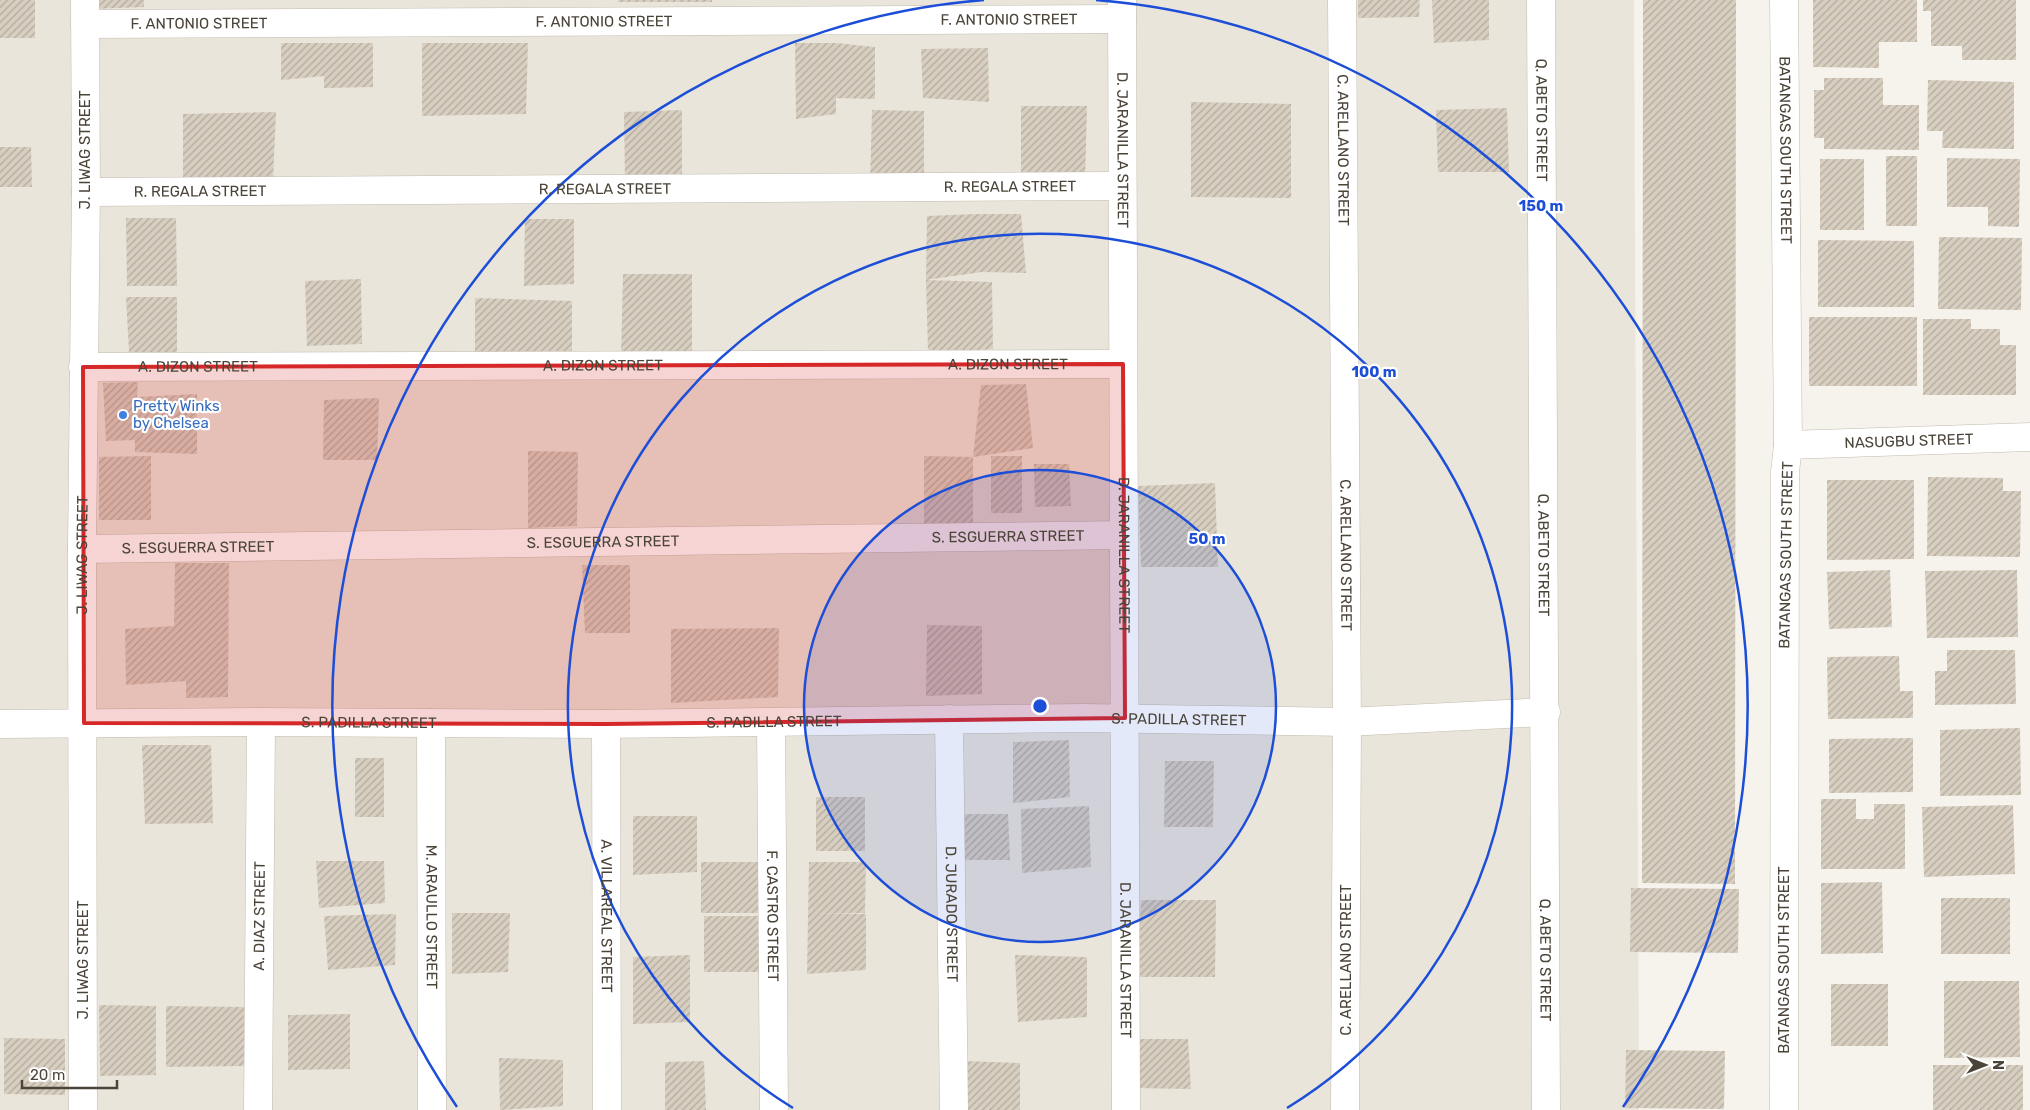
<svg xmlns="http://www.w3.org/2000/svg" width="2030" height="1110" font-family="Rubik,sans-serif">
	<defs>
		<pattern id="building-hatch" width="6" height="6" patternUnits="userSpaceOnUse" patternTransform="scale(1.25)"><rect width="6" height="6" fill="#d8cfc1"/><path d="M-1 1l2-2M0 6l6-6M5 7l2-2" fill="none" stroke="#b1aa9e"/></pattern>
	</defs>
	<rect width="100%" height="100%" fill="#f6f3ec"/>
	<path fill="#eae5da" d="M0 0H1634L1639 1110H0Z"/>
	<path fill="url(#building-hatch)" d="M0 0H35V38H0Z
		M91 0H144V7L91 9Z
		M618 0H712V2H618Z
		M1358 0H1420L1419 17 1358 18Z
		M1432 0H1489V40L1434 43Z
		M1643 0H1736L1735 884 1642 883Z
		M1813 0H1917V42H1879V68L1813 67Z
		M1923 0H2016V60H1962V46H1931V11H1923Z
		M281 43H373V87L324 88V76L281 80Z
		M422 43H528L526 114 422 116Z
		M795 43H836L875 47V99L836 98V114L796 119Z
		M988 48 989 102 923 98 921 49Z
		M1824 78H1883V105H1919V150L1824 149V138H1814V90H1824Z
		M1928 80 2014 82V149L1942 148 1943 131H1927Z
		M1191 102 1291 104V198L1191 197Z
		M1021 106H1087L1085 180 1021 182Z
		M1507 108 1509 172H1438L1436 110Z
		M682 110V178L625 182 624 112Z
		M872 110 924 111V184L870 185Z
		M276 112 273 180 183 181V114Z
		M0 147H31L32 187H0Z
		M1886 156H1917V226H1886Z
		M1947 158 2020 159 2019 227 1988 226V207H1947Z
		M1820 159H1864V230H1820Z
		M976 214H1021L1026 273 982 272 926 280 992 282 993 349 928 353 926 280 927 216Z
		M126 218H176L177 286H127Z
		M525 219H574V284L524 286Z
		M1939 237 2022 238 2021 310 1938 309Z
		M1818 240 1914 241V307H1818Z
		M623 274H692V356L621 357Z
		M361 279 362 344 307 346 305 281Z
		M126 297H177V352H129Z
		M475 298 572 301V358L475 357Z
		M1809 317H1917V386H1809Z
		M1923 319H1971V329H2000V345H2016V395H1923Z
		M138 382 137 397 197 394V454L135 452V440L106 441 103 383Z
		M1026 384 1033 448 973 457 981 385Z
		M379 398 377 460H323L324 400Z
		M528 451 578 452 577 526 528 528Z
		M151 456V520H99V457Z
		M924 456 973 457V525L924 526Z
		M991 456H1022V513H991Z
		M1034 464H1069L1071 506 1035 507Z
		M1928 477 2003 478V491H2021L2020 557 1927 556Z
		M1827 480H1914V559L1827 560Z
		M1215 483 1218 567H1141L1138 486Z
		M175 563H229L228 697 186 698V681L126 685 125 629 174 626Z
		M582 565H630V633H585Z
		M1890 570 1892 627 1829 629 1827 572Z
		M2017 570 2018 637 1927 638 1925 571Z
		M927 625 982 626V694L926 696Z
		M779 628 778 697 671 703V629Z
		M1947 650H2015L2016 704 1935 705V671H1947Z
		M1899 656 1900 691H1913V718L1828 719 1827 657Z
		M2020 728 2021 795 1940 796V730Z
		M1913 738V792L1829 793V739Z
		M1069 740 1070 797 1013 803V742Z
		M142 745H211L213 823 145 824Z
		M355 758H384V817H355Z
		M1165 761H1214L1213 827H1164Z
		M816 797H865V851H816Z
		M1821 799H1856V819H1874V804H1905V869H1821Z
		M2013 805 2015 874 1924 877 1922 807Z
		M1089 806 1091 867 1022 873 1021 809Z
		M962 814H1008L1010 860H962Z
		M633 816H697V872L633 875Z
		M316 861H384L385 903 319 908Z
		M701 862H763V913H701Z
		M809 862H866L865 913H814L866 914V970L807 974Z
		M1882 882 1883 953 1821 954V883Z
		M1631 888 1739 889 1738 953 1630 952Z
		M1941 898H2010V954H1941Z
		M1141 900H1216L1215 977H1137Z
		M452 913H510L508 972 452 974Z
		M396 914 395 965 328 970 324 916Z
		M704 916H763V972H704Z
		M690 955V1022L633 1024V957Z
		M1015 955 1087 957V1017L1018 1022Z
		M1944 981H2019L2020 1057 1944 1058Z
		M1831 984H1888V1046H1831Z
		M99 1005 156 1006V1075L100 1076Z
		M166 1006 244 1007V1066L166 1067Z
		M350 1014V1069L288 1070V1015Z
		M4 1038 65 1039V1095L4 1094Z
		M1132 1039H1188L1191 1089 1131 1088Z
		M1626 1050 1725 1051 1724 1109 1625 1108Z
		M499 1058 563 1060V1106L500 1110Z
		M704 1061 706 1110H665V1062Z
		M966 1061 1020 1063V1110H967Z
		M1933 1065H2023V1110H1933Z"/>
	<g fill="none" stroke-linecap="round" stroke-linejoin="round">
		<g stroke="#c2bbae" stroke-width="29">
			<g id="minor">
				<path id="s1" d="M1122 0 1126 1110"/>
				<path id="s2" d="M1342 0 1347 722 1345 1110"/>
				<path id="s3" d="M1541 0 1546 1110"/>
				<path id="s4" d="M1784 0 1788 445 1785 472 1784 1110"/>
				<path id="s5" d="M85 24 1122 19"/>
				<path id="s6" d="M86 192 1122 186"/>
				<path id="s7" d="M83 367 1123 364"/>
				<path id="s8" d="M1788 445 2030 437"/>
				<path id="s9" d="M82 549 1124 535"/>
				<path id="s10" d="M949 719 954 1110"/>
				<path id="s11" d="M771 722 774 1110"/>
				<path id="s12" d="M431 723 432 1110"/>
				<path id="s13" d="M0 724 261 722 606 724 1083 718 1347 722 1546 712"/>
				<path id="s14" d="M606 724 607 1110"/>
				<path id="s15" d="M83 1110 82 549 86 192 85 0"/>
				<path id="s16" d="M258 1110 261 722"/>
			</g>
		</g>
		<use href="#minor" stroke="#fff" stroke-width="28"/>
	</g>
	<path fill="#d62828" fill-opacity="0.2" stroke="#d62828" stroke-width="4" stroke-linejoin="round" d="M1123 364 1125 718 606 724 84 723 83 367Z"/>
	<circle cx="1040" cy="706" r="236" fill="#1d4ed8" fill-opacity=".12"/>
	<g fill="none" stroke="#1d4ed8" stroke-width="2.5">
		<circle cx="1040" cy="706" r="236"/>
		<path d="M793 1108A472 472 0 1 1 1287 1108"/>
		<path d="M457 1107A708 708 0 0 1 984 0M1096 0A708 708 0 0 1 1623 1107"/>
	</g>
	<circle fill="#3f7fe0" stroke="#fff" stroke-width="2" cx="123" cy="415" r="5"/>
	<g text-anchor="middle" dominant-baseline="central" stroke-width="4.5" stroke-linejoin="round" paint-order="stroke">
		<g font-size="15" fill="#4b4439" stroke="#fff">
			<text stroke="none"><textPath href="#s5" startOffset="924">F. ANTONIO STREET</textPath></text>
			<text stroke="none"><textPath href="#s5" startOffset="519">F. ANTONIO STREET</textPath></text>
			<text stroke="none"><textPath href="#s5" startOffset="114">F. ANTONIO STREET</textPath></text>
			<text stroke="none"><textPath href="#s3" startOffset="120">Q. ABETO STREET</textPath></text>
			<text transform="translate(85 150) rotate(-90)">J. LIWAG STREET</text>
			<text stroke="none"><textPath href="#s1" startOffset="150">D. JARANILLA STREET</textPath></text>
			<text stroke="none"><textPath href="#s2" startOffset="150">C. ARELLANO STREET</textPath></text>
			<text stroke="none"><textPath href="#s4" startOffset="150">BATANGAS SOUTH STREET</textPath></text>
			<text stroke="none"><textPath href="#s6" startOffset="924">R. REGALA STREET</textPath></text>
			<text stroke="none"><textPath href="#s6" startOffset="519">R. REGALA STREET</textPath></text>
			<text stroke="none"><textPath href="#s6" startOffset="114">R. REGALA STREET</textPath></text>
			<text stroke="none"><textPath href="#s7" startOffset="925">A. DIZON STREET</textPath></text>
			<text stroke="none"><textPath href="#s7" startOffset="520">A. DIZON STREET</textPath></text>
			<text stroke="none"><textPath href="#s7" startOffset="115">A. DIZON STREET</textPath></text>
			<text stroke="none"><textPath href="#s8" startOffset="121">NASUGBU STREET</textPath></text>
			<text stroke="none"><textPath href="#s9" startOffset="926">S. ESGUERRA STREET</textPath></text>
			<text stroke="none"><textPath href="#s9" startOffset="521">S. ESGUERRA STREET</textPath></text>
			<text stroke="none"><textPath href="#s9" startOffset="116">S. ESGUERRA STREET</textPath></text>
			<text stroke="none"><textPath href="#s15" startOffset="555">J. LIWAG STREET</textPath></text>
			<text stroke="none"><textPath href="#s1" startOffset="555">D. JARANILLA STREET</textPath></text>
			<text stroke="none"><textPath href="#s2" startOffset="555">C. ARELLANO STREET</textPath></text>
			<text stroke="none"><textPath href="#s3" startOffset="555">Q. ABETO STREET</textPath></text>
			<text transform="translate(1786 555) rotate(-89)">BATANGAS SOUTH STREET</text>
			<text stroke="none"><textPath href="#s13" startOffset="1179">S. PADILLA STREET</textPath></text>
			<text stroke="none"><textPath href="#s13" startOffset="774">S. PADILLA STREET</textPath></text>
			<text stroke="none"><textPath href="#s13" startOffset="369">S. PADILLA STREET</textPath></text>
			<text stroke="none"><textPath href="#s10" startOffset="195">D. JURADO STREET</textPath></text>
			<text stroke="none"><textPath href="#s16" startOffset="194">A. DIAZ STREET</textPath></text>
			<text stroke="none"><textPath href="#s12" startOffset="194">M. ARAULLO STREET</textPath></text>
			<text stroke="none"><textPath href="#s11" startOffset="194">F. CASTRO STREET</textPath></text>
			<text stroke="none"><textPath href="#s14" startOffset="192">A. VILLAREAL STREET</textPath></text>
			<text transform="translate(83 960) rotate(-90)">J. LIWAG STREET</text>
			<text stroke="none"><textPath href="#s1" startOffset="960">D. JARANILLA STREET</textPath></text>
			<text transform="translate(1346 960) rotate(-90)">C. ARELLANO STREET</text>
			<text stroke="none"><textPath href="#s3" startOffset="960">Q. ABETO STREET</textPath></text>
			<text transform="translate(1784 960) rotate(-90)">BATANGAS SOUTH STREET</text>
		</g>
		<g font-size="15" fill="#366cbe" stroke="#fff" text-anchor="start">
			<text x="133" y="406">Pretty Winks<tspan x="133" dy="17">by Chelsea</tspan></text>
		</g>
	</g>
	<circle cx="1040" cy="706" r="8" fill="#1d4ed8" stroke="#fff" stroke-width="2.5"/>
	<g font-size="15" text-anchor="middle" font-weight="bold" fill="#1d4ed8" stroke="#fff" stroke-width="4.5" stroke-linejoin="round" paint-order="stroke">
		<text x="1541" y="211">150 m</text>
		<text x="1374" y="377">100 m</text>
		<text x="1207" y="544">50 m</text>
	</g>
	<g transform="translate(1985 1065) rotate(90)" stroke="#ffffff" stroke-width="4" paint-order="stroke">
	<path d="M0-4L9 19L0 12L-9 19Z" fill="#4b4439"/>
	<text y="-8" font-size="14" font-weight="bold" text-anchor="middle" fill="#4b4439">N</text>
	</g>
	<path d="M22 1080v8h95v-8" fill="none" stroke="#4b4439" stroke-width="2.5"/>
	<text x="30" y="1080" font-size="15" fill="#4b4439" stroke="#ffffff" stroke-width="4" paint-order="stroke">20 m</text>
</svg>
